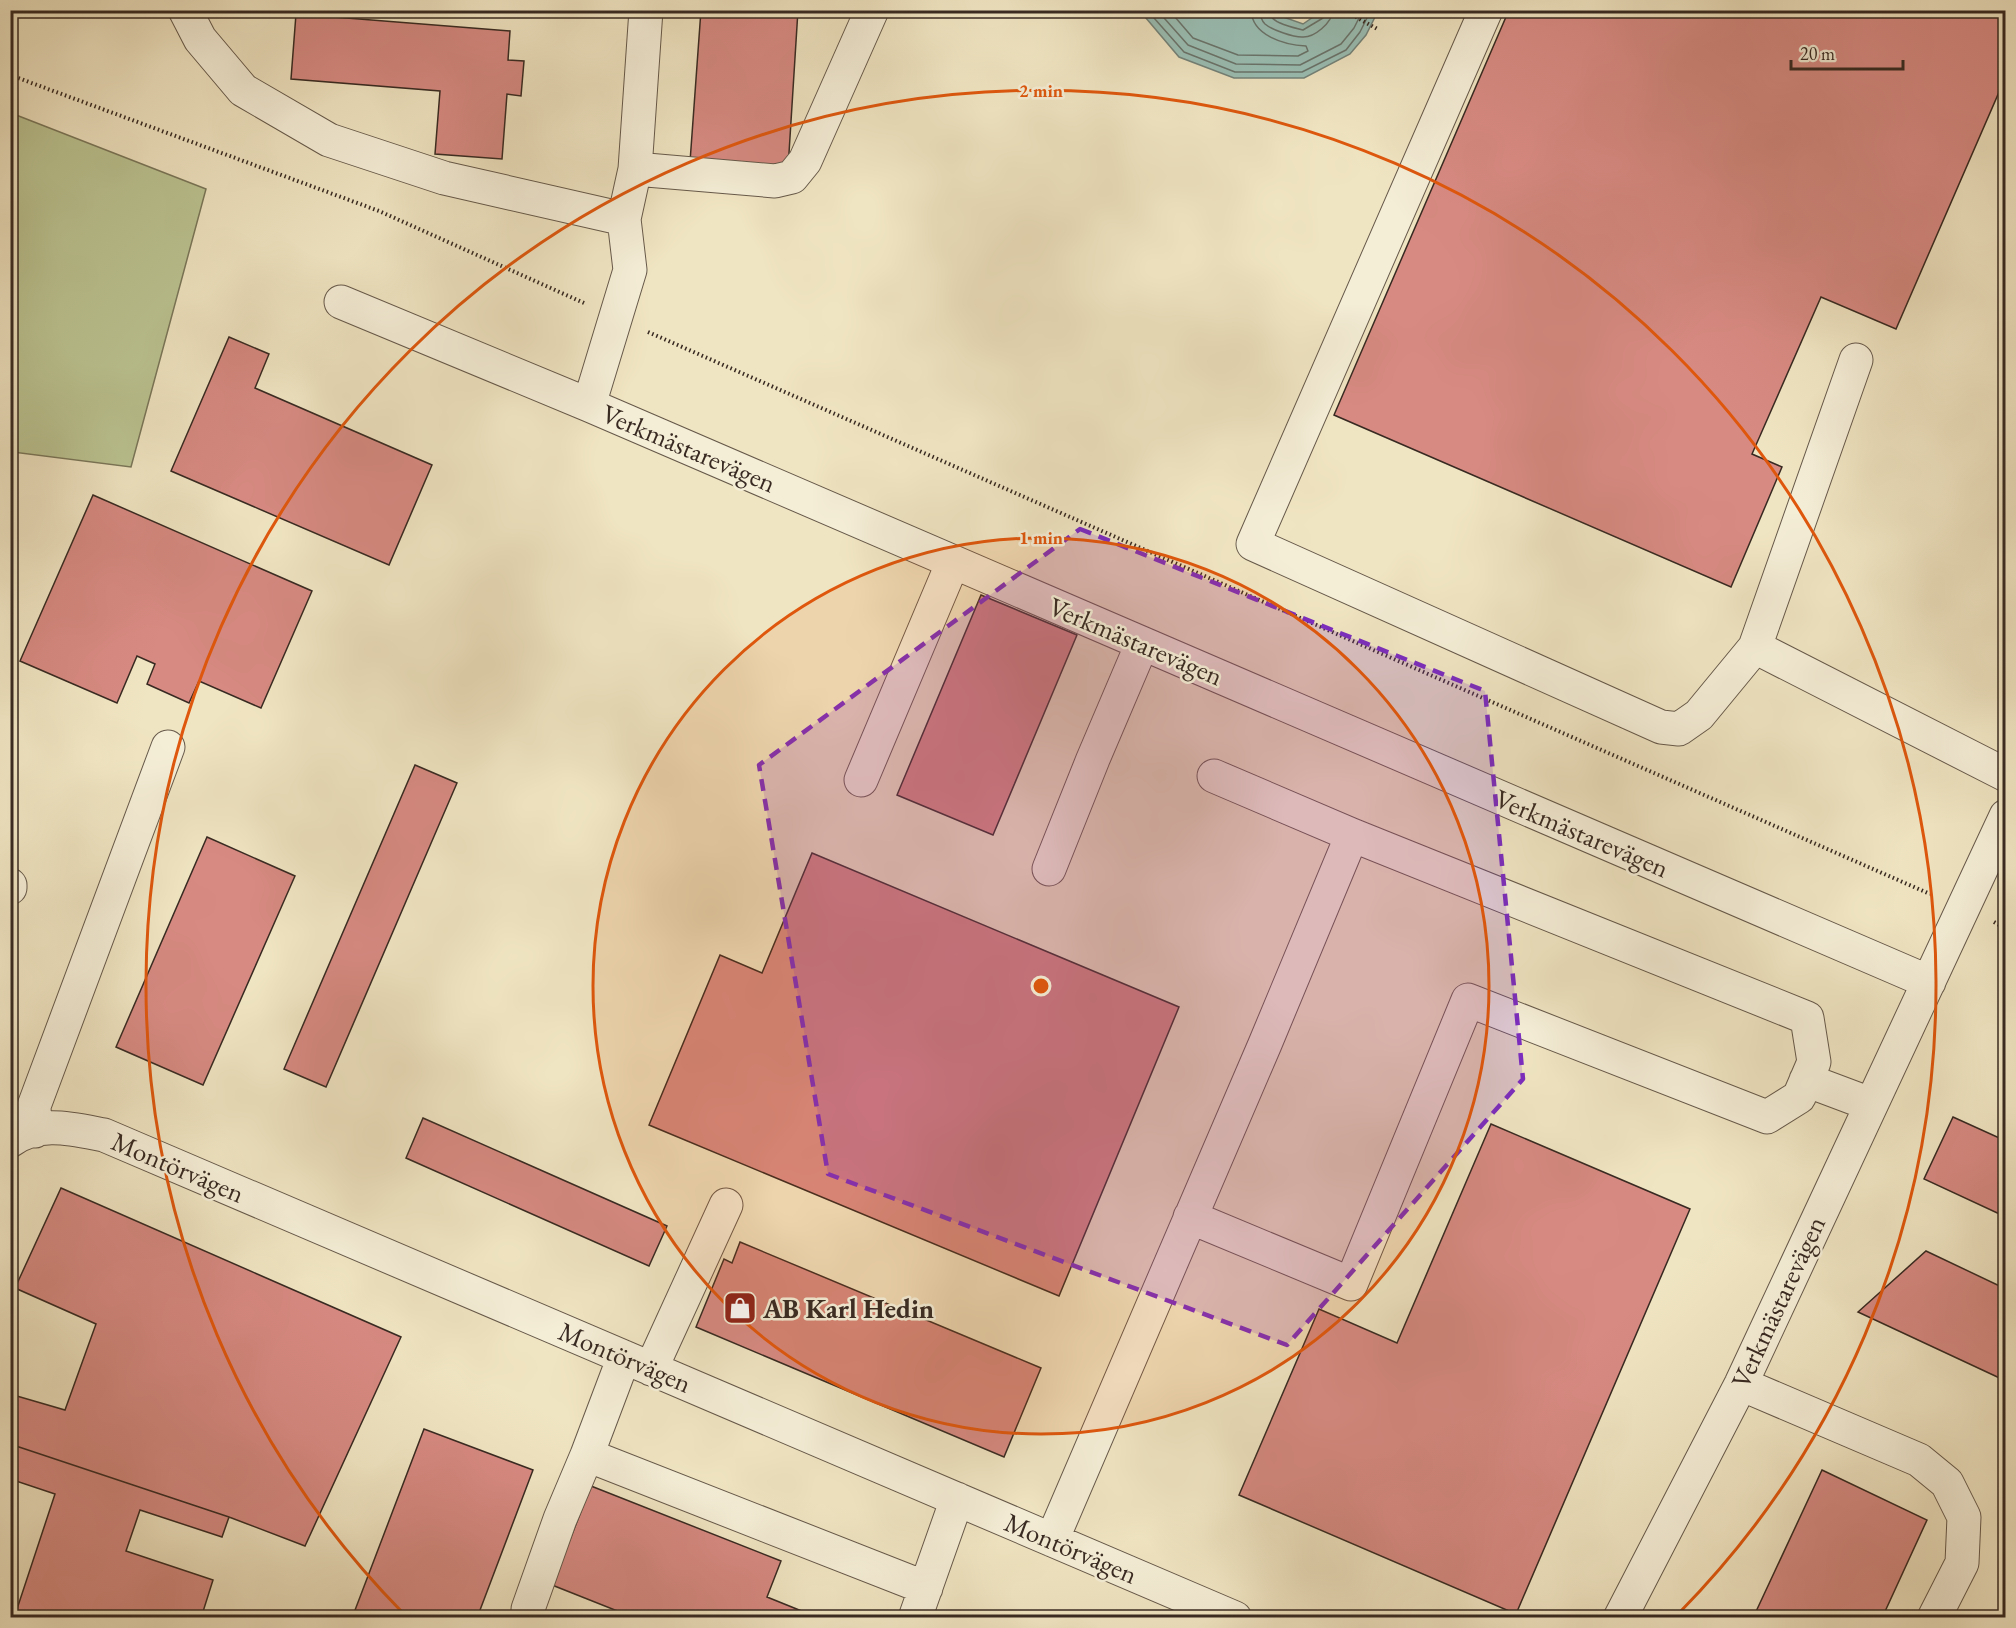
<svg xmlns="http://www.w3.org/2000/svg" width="2016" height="1628" font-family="'EB Garamond',serif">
	<rect width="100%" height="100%" fill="#f0e5c2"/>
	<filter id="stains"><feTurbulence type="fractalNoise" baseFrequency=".00333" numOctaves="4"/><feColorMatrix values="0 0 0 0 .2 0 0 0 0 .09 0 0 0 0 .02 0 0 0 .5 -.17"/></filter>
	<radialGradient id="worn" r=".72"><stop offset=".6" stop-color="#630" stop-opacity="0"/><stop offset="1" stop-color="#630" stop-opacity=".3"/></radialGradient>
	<path fill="#bbc492" stroke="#7a775a" stroke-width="1.5" d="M11 113 206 189 131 467 13 452 11 457Z"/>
	<path fill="#9abfb5" stroke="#73837a" stroke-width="1.5" d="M1140 11H1272L1275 14 1303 24 1322 11H1378L1366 35 1350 54 1304 78H1234L1179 57Z"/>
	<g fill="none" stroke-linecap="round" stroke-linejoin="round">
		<path stroke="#69746c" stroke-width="1.5" d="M1147 10 1184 52 1235 72H1302L1346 50 1360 32 1371 10
			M1157 10 1188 45 1236 64 1300 65 1341 44 1354 28 1363 10
			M1169 10 1193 38 1238 55 1298 56 1308 51 1306 46C1285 45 1252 36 1251 10
			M1260 10C1260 16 1261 20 1265 24 1272 30 1293 37 1302 37 1314 38 1332 23 1333 10
			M1268 10C1270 23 1291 27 1303 30L1323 18 1325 10"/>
	</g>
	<path fill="#d78a82" stroke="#382a22" stroke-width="1.5" d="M701 10H798L788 169 690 162Z
		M1509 10H2006V76L1896 329 1821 297 1752 454 1782 467 1731 587 1334 415Z
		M296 14 510 31 508 60 524 61 521 96 507 94 502 159 435 154 440 91 291 79Z
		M229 337 269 354 255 388 432 465 389 565 171 471Z
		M93 495 312 591 261 708 199 681 189 703 147 684 155 664 137 656 117 703 20 661Z
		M981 595 1077 635 993 835 897 795Z
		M415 765 457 783 326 1087 284 1069Z
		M207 837 295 876 203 1085 116 1047Z
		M812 853 1179 1007 1059 1296 649 1125 720 955 762 973Z
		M1953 1117 2006 1141V1217L1924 1179Z
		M423 1118 667 1226 649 1266 406 1158Z
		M1491 1124 1690 1209 1516 1614 1239 1495 1319 1309 1397 1343Z
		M61 1188 401 1337 305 1546 229 1517 10 1444V1394L65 1410 96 1324 15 1288Z
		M740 1242 1041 1368 1004 1457 696 1327 724 1259 732 1263Z
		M1926 1251 2006 1289V1381L1858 1312Z
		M424 1429 533 1470 477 1618H352Z
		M10 1444 229 1517 222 1537 140 1510 126 1551 213 1580 201 1618H14L55 1494 10 1479Z
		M1822 1470 1927 1520 1882 1618H1753Z
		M591 1486 781 1561 767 1597 819 1618H635L552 1585Z"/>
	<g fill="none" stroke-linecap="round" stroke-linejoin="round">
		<g stroke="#66594a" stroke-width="35">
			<path id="minor" d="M185 10 200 39 243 90 329 140 444 178 624 219
				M1486 10 1253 544 1661 727 1679 729 1699 715 1755 647 2006 775
				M635 169 775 181 792 177 805 161 872 10
				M341 302 589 405 1929 982
				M589 405 630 270 624 219 635 169 646 10
				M1755 647 1856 360
				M861 780 953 562
				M1049 869 1093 759 1142 644
				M10 885V888
				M1806 1080 1870 1104
				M35 1131 34 1106 168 747
				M10 1141C39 1120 72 1129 104 1135L1235 1618
				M1190 1217 1351 1284 1468 1000 1767 1117 1799 1097 1814 1062 1807 1018 1352 835 1214 776
				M624 1357 587 1455 926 1588
				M651 1369 726 1205
				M1741 1384 1919 1460 1947 1483 1964 1517 1962 1563 1934 1618
				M1052 1540 1265 1044 1352 835
				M528 1609 560 1519 587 1455
				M915 1618 957 1499
				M1620 1618 1741 1384 2006 816"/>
		</g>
		<path stroke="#382a22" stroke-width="4" stroke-dasharray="1.5 3" stroke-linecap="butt" d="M1344 10 1379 30
			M10 75 379 211 584 303
			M648 332 1930 894
			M1994 922 2006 929"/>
		<use href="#minor" stroke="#f5eed7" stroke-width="33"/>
	</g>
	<path fill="#7b2cbf" fill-opacity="0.2" stroke="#7b2cbf" stroke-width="4.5" stroke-dasharray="12 8" stroke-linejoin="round" d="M1080 529 1485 691 1523 1079 1287 1345 828 1174 759 765Z"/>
	<circle cx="1041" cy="986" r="448" fill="#df570d" fill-opacity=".12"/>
	<g fill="none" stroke="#df570d" stroke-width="3">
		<circle cx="1041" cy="986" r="448"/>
		<path d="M403 1613A895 895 0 1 1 1679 1613"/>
	</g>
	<defs>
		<g id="shop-square" transform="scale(1.725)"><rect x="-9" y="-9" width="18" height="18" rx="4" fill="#8f2418" stroke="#f5eed7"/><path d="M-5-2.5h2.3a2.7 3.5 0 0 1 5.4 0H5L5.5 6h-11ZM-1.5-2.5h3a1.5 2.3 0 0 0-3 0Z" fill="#fff"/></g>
	</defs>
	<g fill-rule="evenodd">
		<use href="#shop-square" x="740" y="1308"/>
	</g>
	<g text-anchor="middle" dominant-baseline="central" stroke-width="5" stroke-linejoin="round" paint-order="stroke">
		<g font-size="27" fill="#382a22" stroke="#f5eed7">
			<text transform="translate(689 448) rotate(23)">Verkmästarevägen</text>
			<text transform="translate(1136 641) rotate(23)">Verkmästarevägen</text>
			<text transform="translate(1582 833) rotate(23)">Verkmästarevägen</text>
			<text transform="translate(178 1167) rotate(23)">Montörvägen</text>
			<text transform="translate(1778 1302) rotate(-65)">Verkmästarevägen</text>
			<text transform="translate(625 1357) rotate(23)">Montörvägen</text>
			<text transform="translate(1071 1548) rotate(23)">Montörvägen</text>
		</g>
		<g font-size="27" font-weight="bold" fill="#382a22" stroke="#f5eed7" text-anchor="start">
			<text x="763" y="1308">AB Karl Hedin</text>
		</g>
	</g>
	<circle cx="1041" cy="986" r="9" fill="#df570d" stroke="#f5eed7" stroke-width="3"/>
	<g font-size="18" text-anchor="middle" font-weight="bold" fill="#df570d" stroke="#f5eed7" stroke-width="5" stroke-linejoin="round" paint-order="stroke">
		<text x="1041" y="97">2 min</text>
		<text x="1041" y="544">1 min</text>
	</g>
	<rect width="2016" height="1628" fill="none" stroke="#f0e5c2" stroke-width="36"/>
	<rect x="12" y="12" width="1992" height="1604" fill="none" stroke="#382a22" stroke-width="3"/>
	<rect x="18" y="18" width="1980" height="1592" fill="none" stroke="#382a22" stroke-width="1.5"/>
	<path d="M1791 60v9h112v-9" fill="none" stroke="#382a22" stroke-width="3"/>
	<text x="1800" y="60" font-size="18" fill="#382a22" stroke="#f5eed7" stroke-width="4.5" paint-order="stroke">20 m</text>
	<rect width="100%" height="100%" filter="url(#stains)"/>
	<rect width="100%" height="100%" fill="url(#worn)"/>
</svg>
